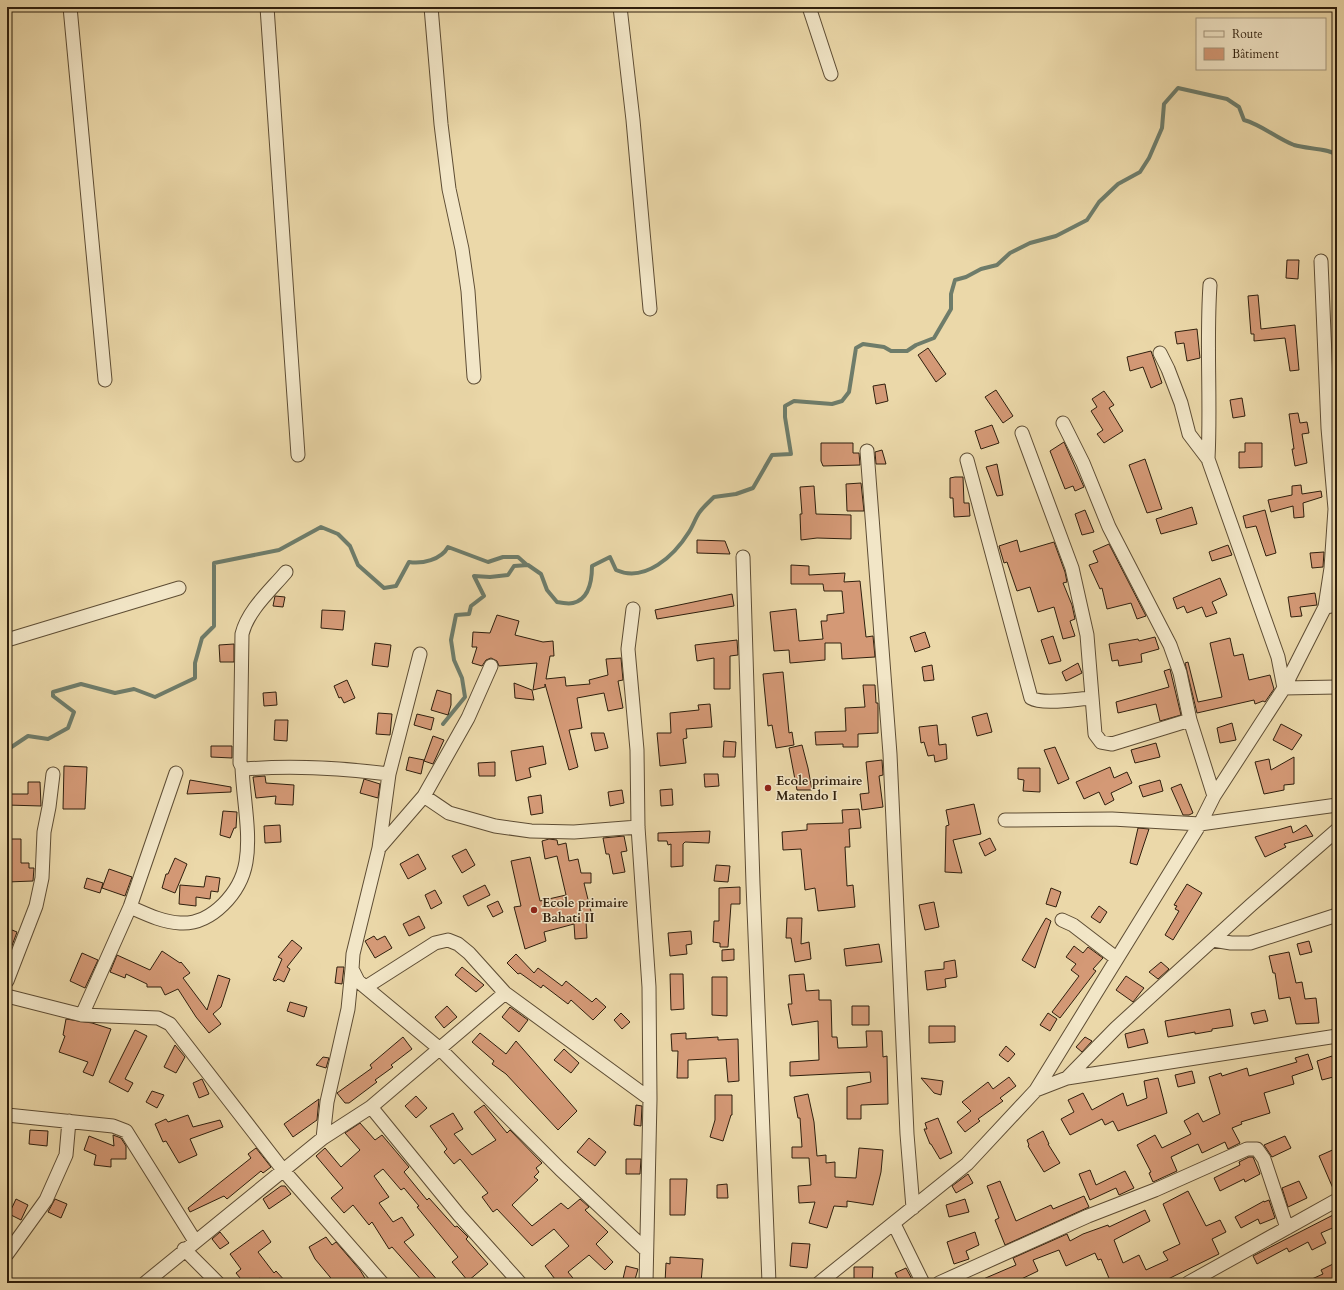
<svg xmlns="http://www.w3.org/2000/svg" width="1344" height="1290" font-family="Cardo,serif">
	<rect width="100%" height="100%" fill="#ebd8a9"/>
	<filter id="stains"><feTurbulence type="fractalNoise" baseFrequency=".005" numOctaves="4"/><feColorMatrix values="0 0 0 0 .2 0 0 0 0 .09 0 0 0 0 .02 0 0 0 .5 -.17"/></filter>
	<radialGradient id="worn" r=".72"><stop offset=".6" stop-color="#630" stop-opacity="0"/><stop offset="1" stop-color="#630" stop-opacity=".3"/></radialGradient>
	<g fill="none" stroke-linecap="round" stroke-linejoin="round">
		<path stroke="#6e7c6a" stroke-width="4" d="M443 724 465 697 462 678 454 660 451 640 456 615 469 614 471 606 484 596 474 576 490 577 508 575 514 566 528 565 541 574 547 590 557 602C562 603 569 604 573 603 590 599 592 580 592 566L610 557 616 570C645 583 674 556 689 532 693 526 695 519 699 513 703 507 709 502 714 497L736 494 753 488 772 455 791 454 785 417V406L794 401 832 404 842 401 849 392 856 348 863 344 884 347 891 351H907L916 345 934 338 951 309V294L955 280 966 277 981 269 997 265 1010 253 1030 243 1056 236 1087 220 1099 202 1118 184 1140 172 1149 158 1162 128 1164 104 1178 88 1227 99 1239 107 1244 120C1262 125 1276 138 1294 145 1307 149 1328 148 1337 155
			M7 750 28 736 48 739 68 728 74 712 53 696V692L81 684 115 693 134 689 155 697 195 678V663L202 638 214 626V563L279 550 321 527 338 534 350 546 358 565 384 588 396 586 409 562C422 564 441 560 448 547L488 562 503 557H518L527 565"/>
	</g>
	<path fill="#d49976" stroke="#2f1f0d" d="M1287 260H1299L1298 279 1286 278Z
		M1258 295 1261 329 1295 325 1299 370 1290 371 1285 338 1254 341V334H1251L1248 296Z
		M1197 329 1200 358 1187 361 1184 343 1177 344 1175 332Z
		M928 348 946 374 936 382 918 355Z
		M1151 351 1162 383 1151 388 1143 367 1130 371 1127 357Z
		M885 384 888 401 876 404 873 386Z
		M996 390 1013 416 1003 423 985 397Z
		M1104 391 1114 405 1109 408 1123 431 1104 443 1097 434 1103 430 1091 411 1097 407 1092 399Z
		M1242 398 1245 416 1233 418 1230 400Z
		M1298 413 1300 423 1307 422 1309 433 1302 434 1307 463 1295 466 1292 449H1294L1289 414Z
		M992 425 999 443 981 449 975 431Z
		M1064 442 1084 487 1075 491 1073 486 1065 489 1050 451Z
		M821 443H853V453H859L860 465 823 466 821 461Z
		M1245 443H1262V467L1239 468V452H1245Z
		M882 450 886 464H876L875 452Z
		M1145 459 1162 509 1147 513 1129 465Z
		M997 464 1003 495 997 496 986 467Z
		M955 477H963L964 503H969L970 516 954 517 953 498H950V478Z
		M861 483 864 511H847L846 484Z
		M1301 485 1302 494 1321 491 1322 497 1303 503 1304 517 1294 518 1293 506 1271 512 1268 500 1292 495V486Z
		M814 486 816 514 851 515V539L817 538 801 540 800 514H802L800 487Z
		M1192 507 1197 524 1161 534 1156 519Z
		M1085 510 1094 532 1082 535 1075 514Z
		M1265 510 1276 553 1266 556 1256 526 1246 528 1243 516Z
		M697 540 725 541 730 554 697 553Z
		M1017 540 1020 552 1054 542 1065 572 1067 582 1063 583 1072 605 1075 619 1070 621 1075 636 1063 639 1054 607 1038 612 1030 587 1017 591 1007 562 1004 563 999 546Z
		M1109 544 1146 616 1137 619 1131 603 1107 609 1102 588 1100 589 1089 565 1098 562 1093 551Z
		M1228 545 1232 555 1212 561 1209 552Z
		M1324 552 1323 567 1312 568 1310 553Z
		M791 565 809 566V575L845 573 844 582 860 581 866 637 873 636 875 657 842 659 841 643H825V660L790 663 789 650 774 651 770 612 796 609 799 641 823 639 821 621H827V615L844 613 842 591H824L823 584H791Z
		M1220 578 1227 595 1212 602 1217 613 1206 617 1202 607 1187 613 1184 606 1177 609 1173 598Z
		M1315 593 1317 605 1300 607 1302 616 1291 617 1288 597Z
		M732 594 734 606 657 619 655 610Z
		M275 596 285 597 283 607 273 606Z
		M322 610 345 611 343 630 321 628Z
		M497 615 519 621 515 635 543 642 553 641 554 656H550L546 679 565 677 566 686 590 684 589 680 608 675 606 659 621 658 623 680 618 681 623 708 608 711 604 693 577 698 582 728 569 730 578 767 569 770 545 684V687L533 690 537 663 499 666 497 661 491 658 486 660 482 666 472 663 477 647H472L473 632 490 633Z
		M925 632 930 647 915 652 910 637Z
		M1053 636 1061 661 1049 664 1041 640Z
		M1155 637 1159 649 1141 654 1142 662 1119 666 1118 660 1112 661 1109 644 1138 639 1139 641Z
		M1230 638 1234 656 1243 654 1249 680 1270 675 1274 689 1265 702 1263 701 1255 704 1254 700 1197 713 1185 663 1188 662 1198 702 1222 697 1210 643Z
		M737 640 738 655 730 656V689H714V658L697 661 695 645Z
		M375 643 391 645 388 667 372 665Z
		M234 644V662H220L219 645Z
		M1078 663 1082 673 1066 681 1062 672Z
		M932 665 934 680 924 681 922 667Z
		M1170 669 1181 715 1160 721 1156 704 1118 713 1116 702 1169 687 1164 671Z
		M783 672 789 733 792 732 794 745 776 748 772 725 768 726 763 674Z
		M347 680 355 698 344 703 341 697 339 698 334 686Z
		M514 683 532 690 534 700 515 698Z
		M863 685H875L876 703H878V733L858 734V747H843V744L816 745 815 732 846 731 845 708 865 707Z
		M437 690 451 694V705L448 715 431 710Z
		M276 692 277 705 264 706 263 693Z
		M710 704 712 727 686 729 687 738 683 739 686 763 660 766 657 733H671L670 713 699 710 698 705Z
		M378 713 392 714 390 735 376 734Z
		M987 713 992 732 977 736 972 717Z
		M417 714 434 718 431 730 414 725Z
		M275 720H288L287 741 274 740Z
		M1232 723 1236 740 1220 743 1217 728Z
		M1281 724 1302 735 1292 750 1273 740Z
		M937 725 939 745 946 744 947 759 935 762 934 755 928 756 924 742 921 743 919 727Z
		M591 733H604L608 748 595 751Z
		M433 736 444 740 433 764 424 761Z
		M724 741 736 742 735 757H723Z
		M1156 743 1160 757 1135 763 1131 750Z
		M802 745 808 768 812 790H797L789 748Z
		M211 746H232V758L211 757Z
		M543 746 546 764 529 768 531 777 516 781 511 751Z
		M1055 747 1069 779 1058 784 1044 750Z
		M409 757 424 760 421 774 406 770Z
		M1294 757V784L1284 785V790L1264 794 1255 762 1269 759 1271 770Z
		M882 760 883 775 879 776 883 807 862 810 860 794 869 793 866 762Z
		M495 762V776H479L478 763Z
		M64 766 87 767 85 809H63Z
		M1110 767 1114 778 1127 772 1132 783 1111 793 1114 800 1105 805 1099 792 1084 799 1076 782Z
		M1018 768H1040V792L1023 791 1024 780 1018 779Z
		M704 774H718L719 786 705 787Z
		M265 776 266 783 294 785 293 805 275 804 276 796 256 798 253 777Z
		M364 779 380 784 378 798 360 793Z
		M190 780 231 787V792L187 794Z
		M1160 780 1163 791 1143 797 1139 786Z
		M28 782H40L41 806 7 805V794H28Z
		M1181 784 1193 813 1189 815H1183L1171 788Z
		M672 789 673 805 661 806 660 790Z
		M622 790 624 803 610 806 608 792Z
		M541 795 543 813 531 815 528 797Z
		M974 804 981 834 953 840 962 873 945 872 946 826 949 825 946 810Z
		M859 809 861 828 849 829 850 847H845L847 886 853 885 855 907 818 911 815 888 805 890 801 849 783 850 782 832 807 830V824L843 823 842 810Z
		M223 811 237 812 236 828H234L230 838 220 835Z
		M280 825 281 842 265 843 264 826Z
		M1306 825 1313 836 1284 844 1286 847 1265 857 1255 837 1291 826 1293 833Z
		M1138 828 1149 829 1137 865 1130 863Z
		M710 831 709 843 685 842 683 844V866L671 867V844L668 845 667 841H658V833Z
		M624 836 627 851 621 852 625 872 613 874 609 854H606L603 838Z
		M990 838 996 850 985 856 979 843Z
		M10 839H21V863H29V868H34L33 881 7 882V867H11Z
		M549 839 557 840 558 845 566 843 569 861 578 859 581 873H591V883H584L593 920 586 921 587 938 575 939 574 924 544 932 546 941 525 949 514 907 521 906 511 861 530 857 540 901 566 895 557 856 545 859 542 841Z
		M466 849 475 865 462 873 452 856Z
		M418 854 426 869 408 879 400 864Z
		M175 858 187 864 175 893 162 888 166 874H168Z
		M716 865 730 866 728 882 714 881Z
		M109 869 132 877 125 896 102 888Z
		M206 876 220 878 218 892 211 891 210 899 196 897V906L179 904 180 885 204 887Z
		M87 878 103 883 100 893 84 888Z
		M1187 884 1202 893 1173 940 1165 935 1179 911 1175 909 1177 906 1174 905Z
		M485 885 490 895 468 906 463 896Z
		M740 887V904H731L728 947H720V943L713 942 714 921H719V888Z
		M1051 888 1061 892 1056 907 1046 904Z
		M435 890 442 903 431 909 425 895Z
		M498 901 503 912 493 917 487 906Z
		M934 902 939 927 925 930 919 905Z
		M1099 906 1107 912 1100 923 1091 917Z
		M419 916 425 928 409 936 403 924Z
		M787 918H802L801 944 809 942 811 959 795 962 791 938H786Z
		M1046 918 1051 921 1035 968 1022 960Z
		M7 928 17 932 7 959Z
		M691 931 692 944 686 945 687 954 670 956 668 933Z
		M374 936 377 940 385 936 392 948 375 958 365 941Z
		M292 940 302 948 287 967 290 969 284 982 278 979 276 981 273 980 282 959 278 957Z
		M1309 941 1312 952 1300 955 1297 944Z
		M879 944 882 962 846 966 844 949Z
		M1074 946 1083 953 1088 947 1103 958 1093 969 1096 971 1060 1018 1052 1012 1079 976 1071 970 1076 964 1066 957Z
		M734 949V960L722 961V950Z
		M162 951 180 963 181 962 190 973 183 978 207 1010 218 975 230 979 221 1007 213 1014 221 1024 209 1033 196 1017 178 989 165 995 161 987H147V984L126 974 125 978 110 972 117 955 150 970Z
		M1289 952 1296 983 1302 982 1305 999 1316 998 1319 1023 1296 1024 1290 997 1279 999 1275 973H1273L1269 956Z
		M82 953 98 960 85 988 70 981Z
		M516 954 534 973 538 968 562 986 566 981 592 1002 596 998 606 1007 593 1020 571 1000 568 1004 543 985 541 988 520 973 518 974 507 963Z
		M955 960 957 977 945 979 946 987 927 990 925 971 944 969V962Z
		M1161 962 1169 969 1158 979 1149 972Z
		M337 967H344L342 984 335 983Z
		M462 967 484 985 476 992 455 975Z
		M670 974H683L684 1009 671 1010Z
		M804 974 806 991 819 990V1000H831L832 1037H837L838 1048 867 1047 866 1031H882L883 1057 887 1056 888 1104 861 1105V1119H847V1087L871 1082 870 1072 790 1076V1062L819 1060 818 1021 792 1025 788 1004H792L789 975Z
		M1126 976 1144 988 1133 1002 1116 990Z
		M712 977H727V1016L712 1015Z
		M290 1002 307 1007 304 1017 287 1011Z
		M447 1006 457 1017 444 1028 435 1017Z
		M852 1006H869V1025H852Z
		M510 1007 528 1020 519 1032 502 1017Z
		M1230 1009 1233 1026 1212 1029V1031L1195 1034V1032L1168 1037 1165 1021Z
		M1265 1010 1268 1021 1254 1024 1251 1013Z
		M621 1013 630 1022 622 1029 614 1020Z
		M1048 1013 1057 1019 1050 1031 1040 1025Z
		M66 1019 92 1023 111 1029 93 1076 83 1072 88 1062 59 1052 65 1036 63 1035Z
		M929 1026H955V1042L929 1043Z
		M1144 1029 1148 1043 1128 1048 1125 1034Z
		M135 1030 147 1036 125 1079 133 1083 128 1092 109 1082Z
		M480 1033 506 1054 516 1041 577 1111 558 1130 506 1074 492 1064 494 1061 472 1042Z
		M686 1033V1039L718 1037V1040L738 1039 739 1081 728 1082 726 1058 688 1060V1078H677L678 1051H672L671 1034Z
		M403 1037 412 1049 391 1065 393 1067 375 1080 377 1082 349 1103H345L337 1093 372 1068 370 1065Z
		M1085 1037 1092 1041 1082 1052 1076 1047Z
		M175 1045 185 1057 176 1073 164 1067Z
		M1006 1046 1015 1054 1008 1062 999 1055Z
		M564 1049 579 1063 571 1073 554 1060Z
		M1308 1054 1313 1069 1292 1076 1294 1084 1264 1093 1270 1113 1241 1122 1242 1124 1232 1128 1240 1143 1228 1149 1225 1142 1202 1153 1198 1144 1171 1157 1177 1171 1153 1182 1149 1173 1151 1172 1137 1145 1155 1135 1162 1148 1191 1134 1184 1121 1198 1113 1203 1122 1220 1114 1209 1077 1221 1073 1222 1076 1247 1068 1249 1076 1297 1062 1295 1058Z
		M1332 1056 1337 1076 1322 1080 1317 1061Z
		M323 1057 329 1058 326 1068 316 1065Z
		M1192 1071 1195 1083 1178 1087 1175 1075Z
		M1009 1077 1016 1086 1000 1098 1003 1101 978 1119 980 1121 965 1132 957 1122 971 1111 962 1102 988 1082 993 1089Z
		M921 1078 943 1081 941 1095 934 1093Z
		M1158 1078 1167 1113 1118 1131 1113 1121 1105 1125 1102 1119 1070 1135 1061 1119 1074 1112 1068 1100 1083 1093 1092 1110 1123 1093 1127 1106 1147 1098 1144 1081Z
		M202 1079 209 1094 199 1098 193 1083Z
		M152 1091 164 1095 157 1108 146 1102Z
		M808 1094 814 1122 817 1156 826 1155V1163L835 1162V1177L856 1178 859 1148 883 1150 881 1172 873 1205 847 1201V1207L834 1206 827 1228 809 1223 815 1202 799 1203 798 1186 811 1185 809 1158H792V1147H802L800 1118H798L794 1097Z
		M715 1095H732V1115H731L723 1141 710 1137 715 1120Z
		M416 1096 427 1108 416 1118 405 1106Z
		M319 1099 317 1120 293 1137 284 1124Z
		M484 1105 507 1133 510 1130 542 1163 536 1168 539 1172 534 1177 538 1180 512 1205 532 1226 561 1203 568 1209 580 1199 589 1207 585 1210 608 1232 596 1244 613 1262 605 1270 589 1255 568 1272 577 1283H558L545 1266 569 1246 554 1229 532 1246 497 1209 493 1212 482 1197 488 1193 460 1159 454 1164 444 1152 447 1149 430 1126 453 1113 463 1129 454 1134 472 1155 496 1140 474 1112Z
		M636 1105 642 1106 641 1126 634 1125Z
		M188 1115 193 1127 220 1120 223 1127 190 1139 197 1155 179 1163 166 1141 163 1142 155 1124 166 1119 168 1122Z
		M938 1118 952 1153 940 1159 931 1144H930L924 1129H927L925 1123Z
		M360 1123 375 1140 382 1135 409 1167 404 1172 427 1200 429 1198 455 1227 457 1226 468 1237 466 1239 488 1264 468 1281 452 1262 458 1257 417 1207 419 1206 404 1188 401 1190 383 1169 374 1176 389 1197 379 1203 393 1222 402 1217 414 1235 404 1242 440 1283H424L392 1247 389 1249 372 1222 369 1225 353 1205 344 1213 331 1198 343 1188 316 1156 325 1148 341 1167 360 1150 345 1133Z
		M30 1130 48 1131 47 1146 29 1144Z
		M1043 1131 1049 1144H1048L1060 1163 1044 1172 1028 1146 1029 1145 1027 1140Z
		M113 1135 121 1138 126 1146V1159H111V1167L94 1165 96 1155 84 1150 89 1136 114 1146Z
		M1285 1136 1291 1148 1272 1157 1264 1145Z
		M589 1138 606 1152 595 1166 577 1152Z
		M256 1148 271 1167 263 1173 261 1171 227 1199 224 1196 190 1212 188 1208 251 1158 248 1154Z
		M1337 1148V1192L1335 1193 1319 1156Z
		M1249 1157H1253L1260 1174 1245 1182 1244 1179 1220 1191 1214 1178 1240 1165 1239 1162Z
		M626 1159H641L640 1174H626Z
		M1090 1170 1096 1185 1125 1171 1134 1188 1119 1195 1116 1188 1090 1200 1079 1174Z
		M968 1174 973 1183 956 1193 952 1186Z
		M670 1179H687L685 1215H670Z
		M1000 1181 1016 1221 1051 1205 1053 1209 1084 1196 1089 1207 1005 1245 995 1220 999 1218 987 1186Z
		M1299 1181 1307 1198 1288 1207 1282 1188Z
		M727 1184 728 1198H717V1185Z
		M281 1186H285L291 1194 269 1209 263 1199Z
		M1188 1191 1206 1226 1220 1220 1226 1232 1212 1239 1219 1254 1160 1283H1111L1101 1259 1098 1260 1095 1253 1066 1266 1059 1250 1033 1260 1038 1271 1013 1283H974L1016 1265 1013 1258 1067 1234 1070 1241 1083 1234 1108 1225 1109 1227 1145 1210 1150 1221 1114 1240 1123 1263 1139 1255 1146 1270 1168 1260 1163 1252 1180 1244 1163 1204Z
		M16 1199 28 1205 21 1220 9 1214Z
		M55 1199 67 1204 61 1218 48 1212Z
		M965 1199 969 1212 949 1217 946 1205Z
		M1269 1200 1275 1218 1260 1224 1258 1219 1241 1228 1235 1217 1264 1201V1202Z
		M1337 1213V1226L1321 1233 1326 1243 1312 1250 1308 1242 1289 1252 1287 1248 1257 1264 1253 1256Z
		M263 1230 271 1242 258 1252 274 1273 276 1271 287 1283H262L263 1282 260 1278 253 1283H244L236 1273 241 1269 230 1254Z
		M220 1232 229 1243 220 1249 212 1239Z
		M975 1232 979 1245 966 1251 969 1259 954 1264 947 1242Z
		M326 1237 332 1245 336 1242 360 1270 368 1283H335L315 1259 309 1247Z
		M792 1243 810 1244 807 1268 790 1266Z
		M670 1257 703 1259 701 1283H665L666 1263 670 1264Z
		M1337 1262V1283H1303L1323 1274 1321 1270Z
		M626 1266 638 1269 634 1283H622Z
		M854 1267H873L872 1283H854Z
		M906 1268 914 1283H900L895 1273Z"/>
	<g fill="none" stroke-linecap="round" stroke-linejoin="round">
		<g stroke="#5e4d34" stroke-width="15">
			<path id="minor" d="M70 7 105 380
				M267 7 298 455
				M431 7 441 124 449 189 462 249 468 291 474 377
				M620 7 633 120 650 309
				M809 7 831 74
				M1160 353 1168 369 1181 403 1189 434 1208 459 1278 657 1284 688 1337 687
				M1063 423 1083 463 1109 527 1170 645 1180 673 1190 720 1214 796
				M1022 433 1072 568 1087 635 1095 734 1101 742 1112 744 1190 720
				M867 451 890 754 907 1134 913 1208
				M1208 459C1211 401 1206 343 1210 285
				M967 460 1031 698C1043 705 1076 699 1091 698
				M743 557 753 884 769 1283
				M286 572C270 591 248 610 242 634L240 763 242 767 246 769C295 765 341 768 389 774
				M1325 607 1337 605
				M633 609 628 649 637 750 638 827 649 987 650 1099 646 1283
				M7 640 179 588
				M420 654 389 774 379 848 353 954 352 969 358 981 440 1049 560 1169 646 1250
				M424 796 449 813 495 826 531 831 574 832 638 827
				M1005 820 1112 819 1200 824 1337 805
				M379 848 424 796 468 718 491 666
				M130 907C146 914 162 922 180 923 212 925 241 892 246 862 251 833 243 797 242 767
				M1062 920 1073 925 1116 958
				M1213 940 1231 943H1250L1337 915
				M7 981 36 906 42 878 44 832 49 807 53 774
				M366 987 435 943 448 940 458 944 469 953 505 993 650 1099
				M7 996 82 1015 158 1018 170 1024 283 1170 382 1283
				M82 1015 130 907 176 773
				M1067 1078 1116 1028 1251 905 1337 830
				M1036 1090 1067 1078 1337 1036
				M371 1107 459 1215 520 1283
				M7 1115 113 1126 126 1131 195 1241
				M323 1138 327 1102 348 1009 352 969
				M894 1224 923 1283
				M184 1249 218 1283
				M7 1254 46 1200 66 1155 69 1121
				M145 1283 323 1138 371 1107 505 993
				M819 1283 967 1164 1036 1090 1200 824 1214 796 1284 688 1325 607 1331 568 1335 509 1328 428 1321 261
				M939 1283 1088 1216 1155 1190 1247 1149H1257L1264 1159 1287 1228
				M1188 1283 1337 1200"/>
		</g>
		<use href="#minor" stroke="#f2e6c7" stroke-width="13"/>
	</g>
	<g fill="#8f2418" stroke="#f2e6c7" stroke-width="1.5">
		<circle cx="768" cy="788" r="4"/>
		<circle cx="534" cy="910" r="4"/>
	</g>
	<g text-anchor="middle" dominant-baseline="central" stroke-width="3" stroke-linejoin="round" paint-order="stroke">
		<g font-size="13" font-weight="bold" fill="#2f1f0d" stroke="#f2e6c7" text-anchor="start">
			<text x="776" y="781">Ecole primaire<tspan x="776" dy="15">Matendo I</tspan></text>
			<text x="542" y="903">Ecole primaire<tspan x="542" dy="15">Bahati II</tspan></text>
		</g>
	</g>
	<rect width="1344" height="1290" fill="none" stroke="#ebd8a9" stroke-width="24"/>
	<rect x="8" y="8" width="1328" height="1274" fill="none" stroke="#2f1f0d" stroke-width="2"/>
	<rect x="12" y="12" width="1320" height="1266" fill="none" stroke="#2f1f0d"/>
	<rect x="1196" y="18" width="130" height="52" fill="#f2e6c7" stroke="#a4967d"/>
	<rect x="1204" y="31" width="20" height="6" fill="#f2e6c7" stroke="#a4967d"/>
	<text x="1232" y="38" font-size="12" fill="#2f1f0d">Route</text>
	<rect x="1204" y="48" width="20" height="12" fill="#d49976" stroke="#a4967d"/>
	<text x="1232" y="58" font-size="12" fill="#2f1f0d">Bâtiment</text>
	<rect width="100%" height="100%" filter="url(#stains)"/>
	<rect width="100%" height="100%" fill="url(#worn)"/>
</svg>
